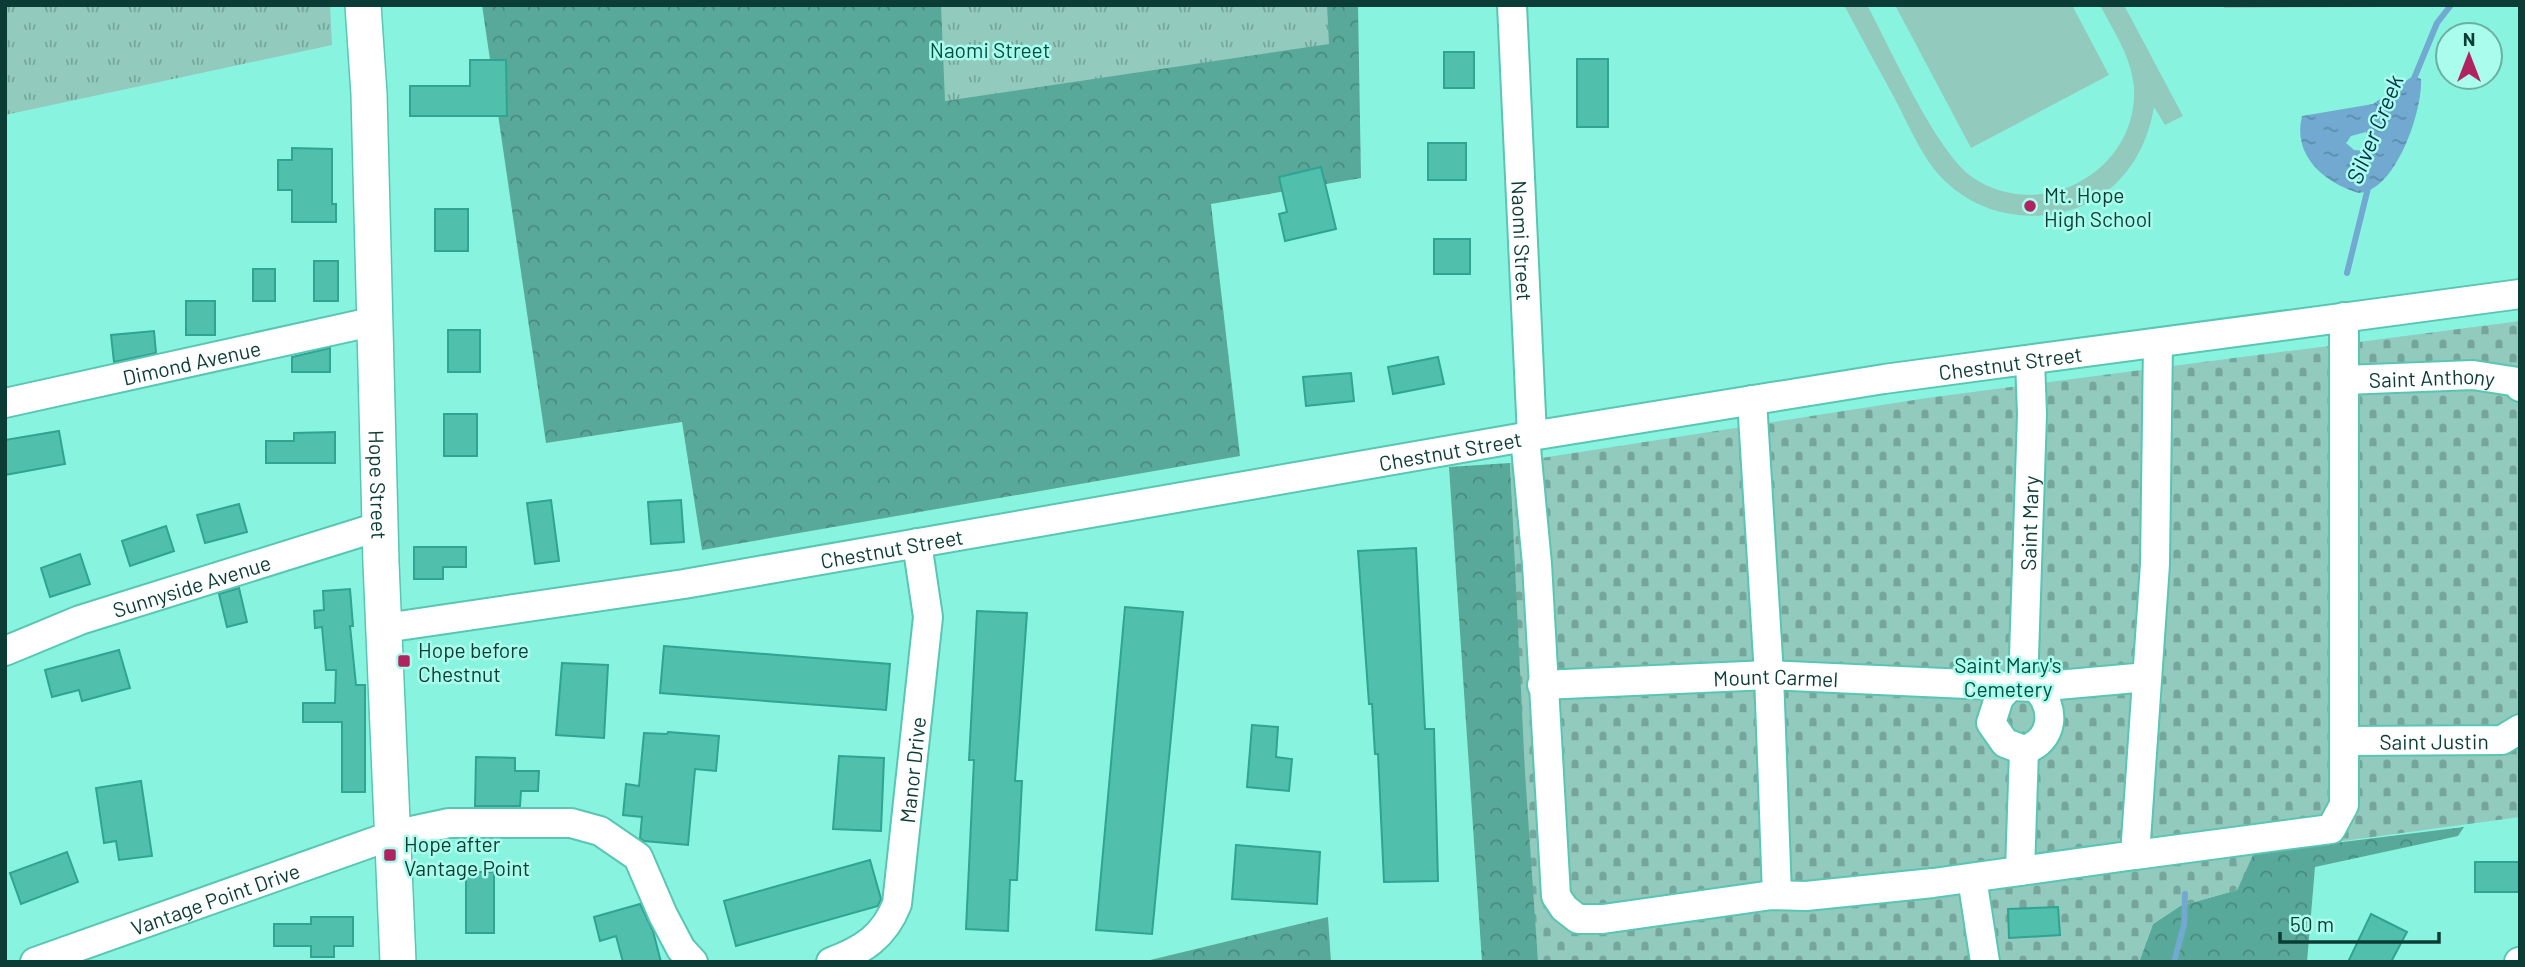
<svg xmlns="http://www.w3.org/2000/svg" width="2525" height="967" font-family="Barlow,sans-serif">
	<defs>
		<pattern id="forest-crowns" width="20" height="18" patternUnits="userSpaceOnUse" patternTransform="scale(1.75)"><rect width="20" height="18" fill="#59a99a"/><path d="M2 6a3 3 0 1 1 6 0M12 15a3 3 0 1 1 6 0" fill="none" stroke="#488b7e"/></pattern>
		<pattern id="cemetery-stones" width="16" height="16" patternUnits="userSpaceOnUse" patternTransform="scale(1.75)"><rect width="16" height="16" fill="#92cabe"/><path d="M2 7V4a2 2 0 0 1 4 0v3zM10 15v-3a2 2 0 0 1 4 0v3z" fill="#75a59b"/></pattern>
		<pattern id="park-tufts" width="24" height="20" patternUnits="userSpaceOnUse" patternTransform="scale(1.75)"><rect width="24" height="20" fill="#92cabe"/><path d="M3 7l-1-3M5 7V3M7 7l1-3M15 17l-1-3M17 17v-4M19 17l1-3" fill="none" stroke="#75a59b"/></pattern>
		<pattern id="water-ripples" width="26" height="14" patternUnits="userSpaceOnUse" patternTransform="scale(1.75)"><rect width="26" height="14" fill="#71a9d1"/><path d="M2 4q2-2 4 0t4 0M15 11q2-2 4 0t4 0" fill="none" stroke="#5b8baa"/></pattern>
	</defs>
	<rect width="100%" height="100%" fill="#88f4e0"/>
	<path fill="#92cabe" d="M1844 5H1867C1891 49 1935 150 1972 177 2040 224 2138 172 2134 88 2132 58 2114 32 2100 5H2124L2183 116 2165 125 2154 107C2147 149 2124 188 2082 206 2030 227 1970 214 1934 169 1918 148 1907 122 1895 99 1878 68 1861 37 1844 5Z
		M1895 5H2072L2109 75 1971 148Z
		M2224 5H2380V7L2224 8Z"/>
	<path fill="url(#forest-crowns)" d="M482 5H1358L1361 178 1211 204 1240 456 702 550 682 422 546 443Z
		M1510 463 1539 962H1482L1449 467Z
		M2464 827 2458 836 2315 867 2307 962H2139L2153 924 2180 906 2237 890 2253 853Z
		M1328 917 1331 962H1142Z"/>
	<path fill="url(#cemetery-stones)" d="M2520 321V817L2254 853 2237 890 2180 906 2153 924 2139 962H1538L1525 773 1510 463 1927 398Z"/>
	<path fill="url(#park-tufts)" d="M5 5H330L332 45 5 115Z
		M941 5H1327L1329 44 945 101Z"/>
	<path fill="url(#water-ripples)" fill-rule="evenodd" d="M2413 76 2421 79C2423 110 2396 191 2359 193 2324 183 2292 155 2302 116L2373 104ZM2366 132 2370 140 2366 151 2354 150 2346 143 2351 136Z"/>
	<g fill="none" stroke-linecap="round" stroke-linejoin="round">
		<path stroke="#71a9d1" stroke-width="6" d="M2413 81 2437 23 2451 5
			M2347 273 2369 184
			M2174 962 2184 925 2185 894"/>
	</g>
	<path fill="#50bfac" stroke="#2fa492" stroke-width="2" d="M1444 52H1474V88H1444Z
		M1577 59H1608V127H1577Z
		M470 60H506L507 116H410V86H470Z
		M1428 143H1466V180H1428Z
		M292 148 332 149V204H336V222H292V190H278V160H292Z
		M1321 167 1336 229 1285 241 1279 214 1287 212 1279 177Z
		M435 209H468V251H435Z
		M1434 239H1470V274H1434Z
		M314 261H338V301H314Z
		M253 269H275V301H253Z
		M186 301H215V335H186Z
		M448 330H480V372H448Z
		M154 331 156 353 114 362 111 335Z
		M330 348V372H292V357Z
		M1438 357 1444 384 1393 394 1388 367Z
		M1351 373 1354 401 1306 406 1303 377Z
		M444 414H477V456H444Z
		M59 431 65 464 5 475V440Z
		M335 432V463H266V441H294V433Z
		M551 500 559 561 535 564 527 503Z
		M681 500 684 542 651 544 648 502Z
		M239 504 247 532 205 543 197 515Z
		M166 526 174 551 130 566 122 541Z
		M414 547H466V567H443V579H414Z
		M1416 548 1425 729H1434L1438 881 1384 882 1378 754H1375L1372 704H1369L1358 551Z
		M80 554 90 584 50 597 41 568Z
		M239 588 247 622 227 627 219 594Z
		M350 589 353 626H350L356 685H365V792H342V722H303V703H335L336 670H326L322 627 315 628 314 611 324 610 323 591Z
		M1125 607 1183 612 1152 934 1096 930Z
		M977 611 1027 613 1015 781H1022L1017 880H1010L1008 931 966 929 974 760H969Z
		M664 646 890 664 886 710 660 693Z
		M119 650 130 688 82 701 79 690 52 697 45 670Z
		M562 663 608 665 604 738 556 735Z
		M1252 725 1278 727 1276 757 1292 759 1289 791 1247 787Z
		M668 732 719 736 716 771 695 769 688 845 644 841 640 838 642 817 623 815 626 784 639 786 644 733 667 734Z
		M839 756 884 758 881 831 833 829Z
		M476 757 515 758V771H539L538 791H521L520 806H475Z
		M141 781 152 856 119 860 116 841 104 843 96 788Z
		M1236 845 1320 852 1317 904 1232 899Z
		M67 852 78 882 21 904 10 873Z
		M870 860 881 899 878 906 736 946 724 901Z
		M2475 862H2519V892H2475Z
		M466 872H494V933H466Z
		M640 904 653 931 661 962H623L616 936 600 941 594 917Z
		M2058 907 2060 935 2009 938 2008 909Z
		M2371 914 2407 932 2391 962H2348Z
		M311 917H353V946H334V957H311V946H274V924H311Z"/>
	<g fill="none" stroke-linecap="round" stroke-linejoin="round">
		<g stroke="#58c6b3" stroke-width="32">
			<g id="minor">
				<path id="s1" d="M1512 5 1532 436"/>
				<path id="s2" d="M2344 380 2473 375 2518 382 2520 387"/>
				<path d="M1752 400 1769 675 1777 895"/>
				<path id="s3" d="M5 403 376 321"/>
				<path d="M1525 437 1537 564 1556 896 1564 908 1578 919H1603L1772 895 1806 896 1933 883 2135 855 2155 564 2158 343"/>
				<path id="s4" d="M385 628 684 584 1525 437 1884 379 2520 294"/>
				<path id="s5" d="M5 651 80 620 381 526"/>
				<path id="s6" d="M1542 685 1769 675 2035 687 2147 677"/>
				<path id="s7" d="M2023 686 2032 414 2030 360"/>
				<path d="M2009 687 1999 698 1991 723 2005 743 2024 750C2054 741 2057 707 2035 687"/>
				<path id="s8" d="M2345 741 2502 740 2520 729"/>
				<path d="M2135 855 2331 829 2344 805V317"/>
				<path d="M2020 871 2024 750"/>
				<path d="M1972 878 1985 962"/>
				<path id="s9" d="M35 962 393 835 449 823H571L600 831 638 857 663 915 681 949 693 962"/>
				<path id="s10" d="M831 962C863 950 884 937 897 904L928 617 917 543"/>
				<path d="M2519 962H2520"/>
			</g>
		</g>
		<g stroke="#58c6b3" stroke-width="38">
			<g id="major">
				<path id="s11" d="M363 5 369 94 381 563 398 962"/>
			</g>
		</g>
		<use href="#minor" stroke="#fff" stroke-width="28"/>
		<use href="#major" stroke="#fff" stroke-width="35"/>
	</g>
	<g fill="#ae2360" stroke="#aafdec" stroke-width="2.5">
		<circle cx="2030" cy="206" r="7"/>
		<rect x="397" y="654" width="14" height="14" rx="3.5"/>
		<rect x="383" y="848" width="14" height="14" rx="3.5"/>
	</g>
	<g text-anchor="middle" dominant-baseline="central" stroke-width="5" stroke-linejoin="round" paint-order="stroke">
		<g font-size="21" fill="#044e44" stroke="#aafdec">
			<text x="990" y="49">Naomi Street</text>
			<text x="2008" y="664">Saint Mary's<tspan x="2008" dy="24">Cemetery</tspan></text>
		</g>
		<g font-size="21" fill="#0b3c35" stroke="#aafdec" text-anchor="start">
			<text x="2044" y="194">Mt. Hope<tspan x="2044" dy="24">High School</tspan></text>
			<text x="418" y="649">Hope before<tspan x="418" dy="24">Chestnut</tspan></text>
			<text x="404" y="843">Hope after<tspan x="404" dy="24">Vantage Point</tspan></text>
		</g>
		<g font-size="21" fill="#0b3c35" stroke="#aafdec">
			<text stroke="none"><textPath href="#s1" startOffset="236">Naomi Street</textPath></text>
			<text stroke="none"><textPath href="#s3" startOffset="191">Dimond Avenue</textPath></text>
			<text stroke="none"><textPath href="#s4" startOffset="1647">Chestnut Street</textPath></text>
			<text stroke="none"><textPath href="#s2" startOffset="88">Saint Anthony</textPath></text>
			<text stroke="none"><textPath href="#s4" startOffset="1080">Chestnut Street</textPath></text>
			<text stroke="none"><textPath href="#s11" startOffset="480">Hope Street</textPath></text>
			<text stroke="none"><textPath href="#s7" startOffset="163">Saint Mary</textPath></text>
			<text stroke="none"><textPath href="#s4" startOffset="513">Chestnut Street</textPath></text>
			<text stroke="none"><textPath href="#s5" startOffset="198">Sunnyside Avenue</textPath></text>
			<text stroke="none"><textPath href="#s6" startOffset="234">Mount Carmel</textPath></text>
			<text stroke="none"><textPath href="#s8" startOffset="89">Saint Justin</textPath></text>
			<text stroke="none"><textPath href="#s10" startOffset="226">Manor Drive</textPath></text>
			<text stroke="none"><textPath href="#s9" startOffset="191">Vantage Point Drive</textPath></text>
		</g>
		<g font-size="23" font-style="italic" fill="#03334d" stroke="#aafdec">
			<text transform="translate(2374 129) rotate(-68)">Silver Creek</text>
		</g>
	</g>
	<rect width="2525" height="967" fill="none" stroke="#0b3c35" stroke-width="14"/>
	<g transform="translate(2469 56)"><circle r="33" fill="#aafdec" stroke="#6ab0a3" stroke-width="2"/>
	<path d="M0-5L12 26L0 18L-12 26Z" fill="#ae2360"/>
	<text y="-10" font-size="19" font-weight="bold" text-anchor="middle" fill="#0b3c35">N</text>
	</g>
	<path d="M2280 932v10h159v-10" fill="none" stroke="#0b3c35" stroke-width="3.5"/>
	<text x="2290" y="932" font-size="21" fill="#0b3c35" stroke="#aafdec" stroke-width="5" paint-order="stroke">50 m</text>
</svg>
